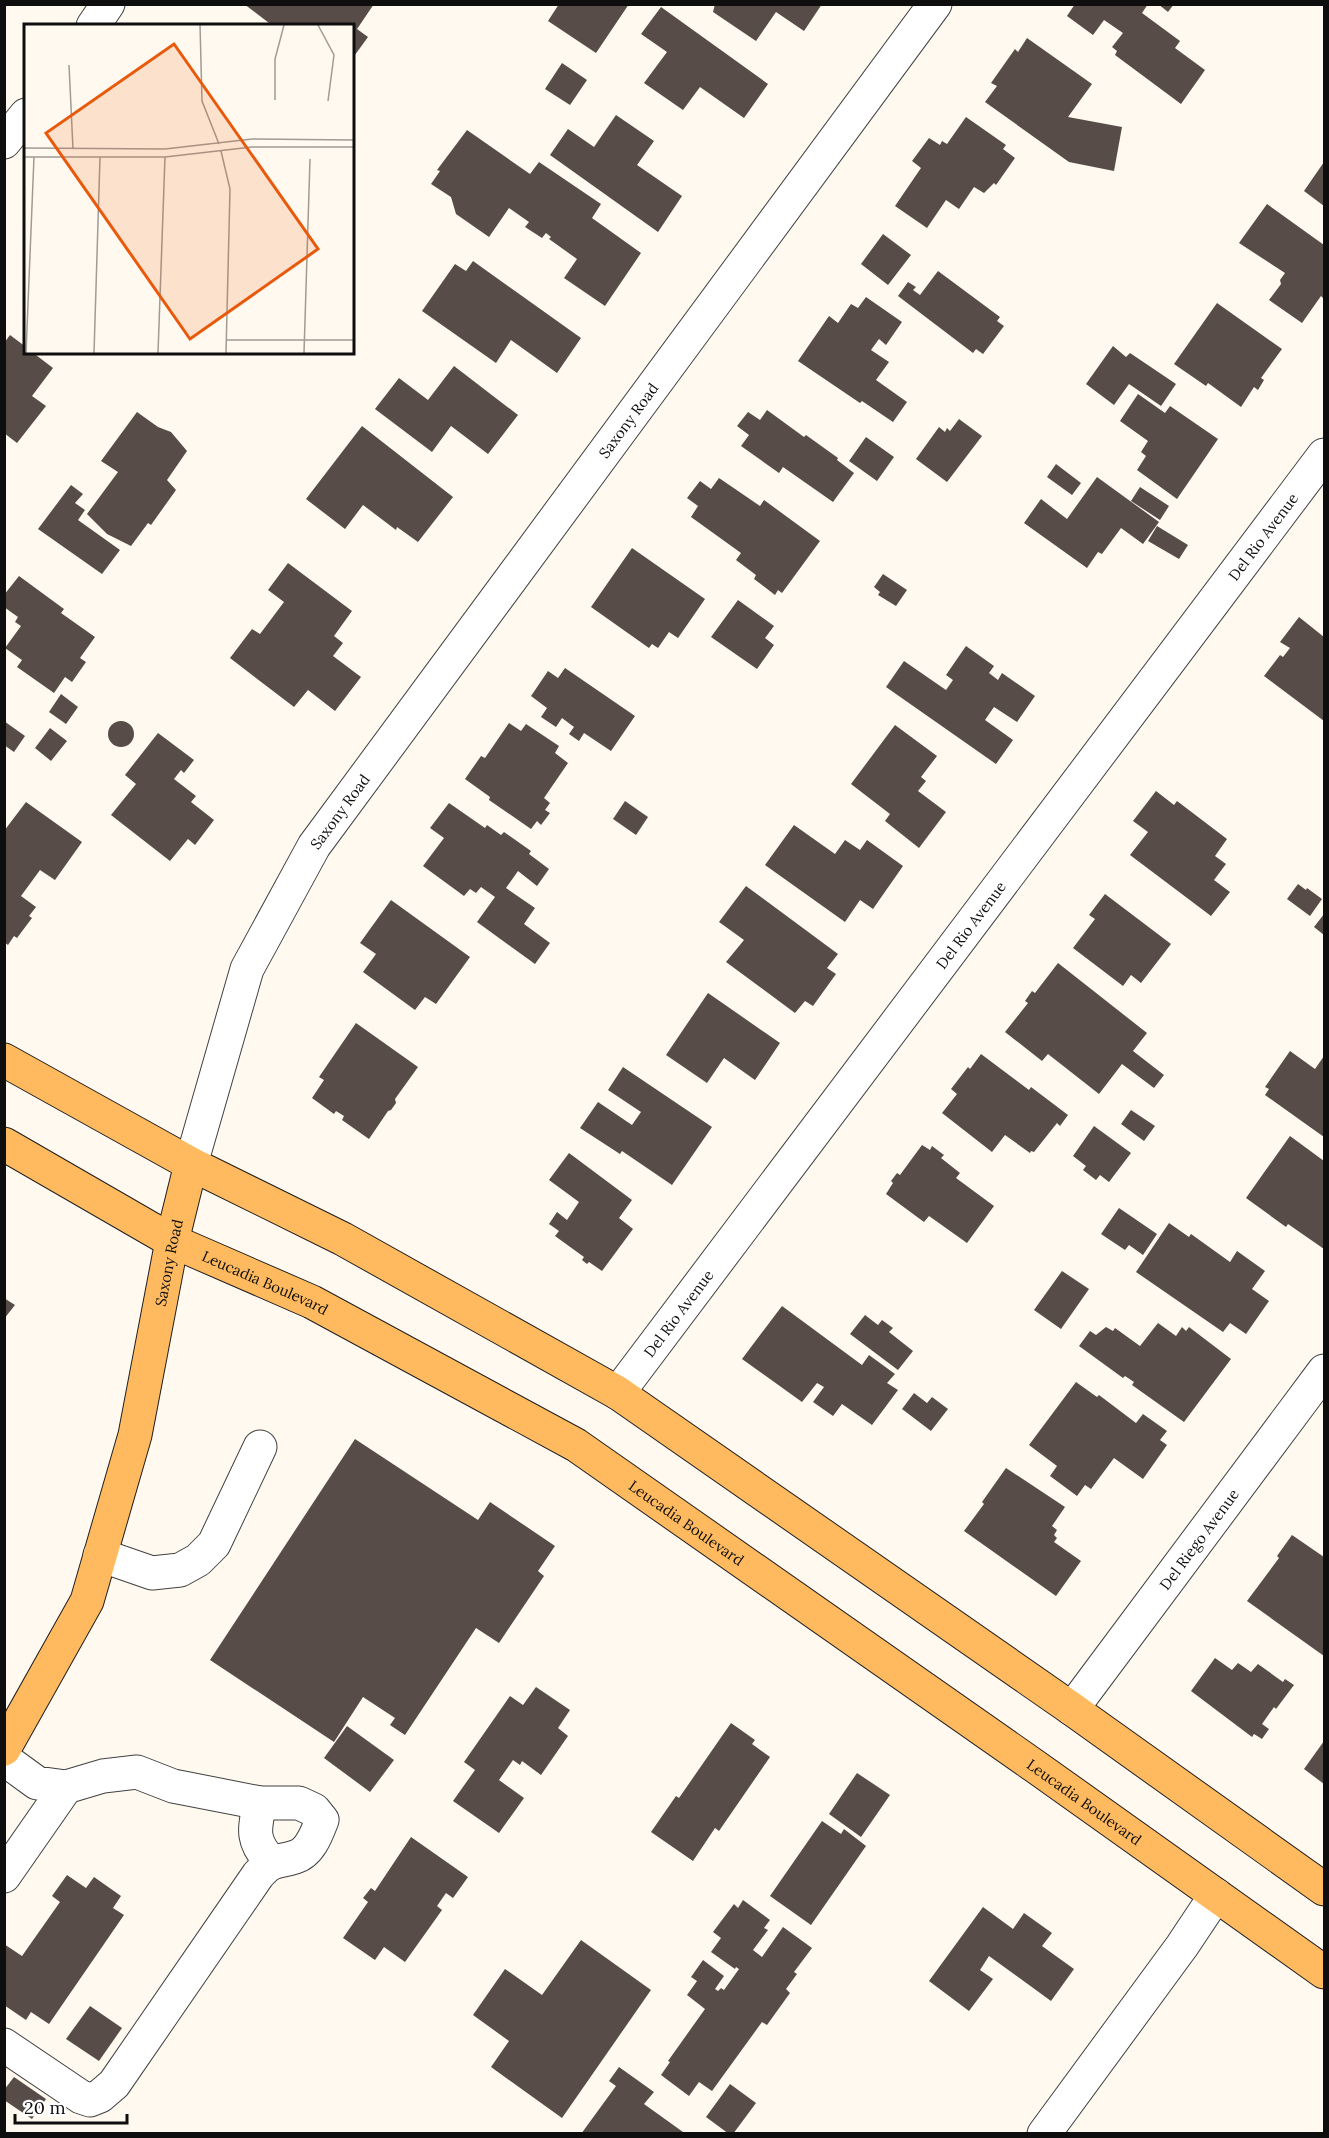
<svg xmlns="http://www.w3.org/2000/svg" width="1329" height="2138" font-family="Lora,serif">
	<rect width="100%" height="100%" fill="#fff9ef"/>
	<path fill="#584c49" d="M244 4H374L357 29 368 37 352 59V26H273Z
		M559 4H629L596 53 548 21Z
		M715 4H822L804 31 776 12 756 41 713 12Z
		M1075 4H1148L1142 13 1180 41 1175 48 1205 70 1181 104 1115 55 1117 51 1112 47 1123 33 1104 20 1093 35 1067 16Z
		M1158 4H1174L1168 12Z
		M661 7 768 84 744 118 700 87 683 110 644 83 667 52 641 34Z
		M1027 38 1092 84 1068 117 1122 127 1114 171 1069 162 985 102 997 86 991 83 1015 49 1018 52Z
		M562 63 587 80 570 105 545 89Z
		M616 115 654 141 637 165 682 196 658 232 550 155 568 129 594 147Z
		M966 117 1006 145 1003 149 1015 158 996 185 994 183 984 193 974 187 959 209 946 200 927 228 895 206 921 168 912 161 929 138 940 145 942 141 947 144Z
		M467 130 530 174 539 162 601 204 592 218 641 253 605 306 564 278 577 259 549 239 551 237 546 233 542 238 525 227 529 222 509 208 489 237 456 214 451 197 431 184 440 171 437 170Z
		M1324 162V206L1304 191Z
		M1267 204 1324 245V299L1321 296 1302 323 1269 300 1281 284 1280 280 1285 273 1239 243Z
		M883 234 911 255 888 285 861 264Z
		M473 261 581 338 557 373 511 340 496 363 422 311 455 264 466 271Z
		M938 271 1000 317 997 321 1004 326 983 354 976 349 973 353 898 296 908 282 916 287 913 290 920 295Z
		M866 297 902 322 886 345 879 339 871 350 889 362 876 380 907 402 893 422 862 401 860 403 798 361 829 316 838 323 851 304 858 308Z
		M1217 303 1282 349 1261 378 1264 380 1258 390 1254 387 1241 407 1208 383 1206 386 1174 364Z
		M10 335 26 347V352H32L53 368 32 396 46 406 17 443 4 433V343Z
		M1113 346 1126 357 1130 353 1176 384 1161 406 1129 384 1114 405 1086 384Z
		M454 366 518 415 488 454 451 426 432 452 375 409 399 378 428 400Z
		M1138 394 1165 413 1170 406 1218 439 1177 499 1137 470 1146 456 1141 452 1148 441 1120 421Z
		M767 410 804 437 806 435 838 458 837 460 854 473 833 502 783 467 779 473 741 446 749 435 737 426 748 412 760 420Z
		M137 412 158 427 171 432 187 451 167 480 176 490 151 525 148 523 131 546 107 534 87 514 118 472 101 461Z
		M959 419 982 436 947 482 916 459 939 427 945 432 947 428 950 431Z
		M362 426 453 497 418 542 397 527 396 530 363 505 345 529 306 499Z
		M866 437 894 457 877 481 849 461Z
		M1056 464 1081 483 1072 495 1047 477Z
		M1097 477 1159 522 1143 544 1121 528 1102 554 1098 552 1087 568 1024 523 1041 499 1067 519Z
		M719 478 760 506 764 500 820 541 782 593 778 590 775 595 754 579 756 575 736 560 741 553 691 517 698 506 687 498 700 481 711 489Z
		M71 485 83 494 75 503 85 510 78 520 120 550 102 574 38 529Z
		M1140 487 1169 506 1160 520 1131 501Z
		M1157 526 1188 545 1179 559 1148 541Z
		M632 548 705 599 678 638 669 632 658 648 652 644 649 648 591 607Z
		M288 563 352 611 334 636 343 643 333 656 361 677 335 711 308 690 294 707 230 658 252 629 260 634 284 602 268 590Z
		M883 574 907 590 896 606 878 595 880 592 874 587Z
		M19 576 64 609 61 613 95 637 80 658 86 662 72 682 65 677 54 693 17 667 22 660 5 648 21 626 15 622 18 617 4 607V595Z
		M738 600 774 626 765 638 774 645 757 669 711 637Z
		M1299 617 1324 637V721L1264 676 1280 655 1283 657 1290 648 1280 642Z
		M966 646 994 666 989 673 998 680 1002 673 1035 696 1017 722 994 707 985 720 1013 740 996 764 886 687 904 661 946 690 953 680 946 675Z
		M565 668 635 716 611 751 584 733 579 741 569 734 574 727 562 718 556 727 541 717 547 708 531 696 548 671 558 678Z
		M61 694 78 707 66 724 49 712Z
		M4 721 25 736 14 752 4 745Z
		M108 734a13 13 0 1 1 26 0a13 13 0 1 1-26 0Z
		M509 723 521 731 526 724 559 746 555 753 568 763 544 798 550 803 545 810 550 813 541 825 537 821 531 829 489 800 490 797 465 779 481 756 485 758Z
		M895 725 937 756 921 777 926 781 918 791 946 812 919 848 885 821 890 814 851 784Z
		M50 728 67 741 51 761 35 748Z
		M158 733 194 760 184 773 181 770 174 779 196 796 191 802 214 820 195 845 188 839 170 861 111 815 136 784 125 775Z
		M1156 791 1174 805 1177 801 1227 839 1215 856 1226 864 1214 880 1230 892 1211 916 1130 855 1148 832 1133 821Z
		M625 801 648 817 636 835 613 819Z
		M26 802 82 842 55 880 40 870 21 896 36 907 29 916 32 918 17 938 14 936 8 945 4 942V831Z
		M449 803 485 828 487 825 501 835 504 832 531 851 529 854 549 869 537 886 518 871 506 888 535 908 524 924 550 943 535 964 477 922 495 897 481 887 476 893 470 889 464 896 423 866 444 838 430 828Z
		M794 825 835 854 845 840 860 850 867 840 903 866 873 909 860 900 845 922 765 865Z
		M1298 884 1306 890 1307 888 1322 899 1310 916 1287 899Z
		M746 886 838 954 827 968 836 974 813 1006 805 1001 795 1013 726 962 744 940 719 922Z
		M1105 894 1171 944 1141 983 1131 975 1123 986 1073 948 1095 919 1089 915Z
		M391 900 470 957 436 1004 425 997 415 1010 363 972 376 954 360 943Z
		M1324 914V935L1314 927Z
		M1058 963 1147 1033 1133 1051 1164 1075 1154 1088 1122 1064 1099 1094 1048 1054 1042 1061 1005 1032 1028 1003 1025 1001 1032 991 1035 993Z
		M708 993 780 1043 755 1080 724 1058 707 1083 666 1055Z
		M356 1023 418 1067 395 1099 396 1103 391 1110 388 1111 369 1139 342 1120 344 1116 336 1111 334 1114 312 1098 324 1080 319 1077Z
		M1290 1051 1315 1069 1324 1056V1137L1265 1095 1269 1089 1265 1087Z
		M981 1054 1029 1090 1031 1087 1068 1115 1060 1126 1057 1123 1034 1152 1031 1151 1030 1153 1005 1135 992 1152 942 1113 957 1094 951 1089 968 1067 970 1069Z
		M623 1067 712 1127 672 1185 622 1151 620 1154 580 1128 598 1102 632 1125 641 1112 608 1090Z
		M1131 1110 1155 1126 1144 1141 1121 1124Z
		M1094 1126 1131 1153 1109 1182 1100 1175 1096 1180 1083 1170 1086 1166 1073 1156Z
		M1290 1136 1324 1161V1249L1288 1224 1286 1227 1246 1198Z
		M922 1145 930 1150 932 1146 944 1155 941 1158 960 1173 956 1178 994 1206 967 1243 929 1216 924 1222 886 1194 893 1183 891 1181 897 1173 900 1175Z
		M569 1153 632 1200 619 1218 633 1229 602 1271 589 1262 587 1264 582 1260 584 1257 555 1236 559 1231 549 1224 557 1212 567 1220 579 1202 549 1180Z
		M1119 1208 1157 1234 1143 1255 1129 1245 1125 1250 1101 1234Z
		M1169 1223 1189 1237 1191 1234 1230 1262 1237 1251 1265 1271 1252 1289 1269 1301 1246 1334 1230 1323 1223 1332 1136 1272Z
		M1062 1271 1089 1289 1061 1329 1034 1310Z
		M4 1298 15 1305 4 1319Z
		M782 1306 862 1365 869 1355 895 1374 887 1383 898 1390 872 1425 842 1404 833 1416 813 1402 824 1387 817 1383 802 1402 742 1359Z
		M865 1315 878 1325 882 1320 893 1328 889 1332 913 1351 898 1370 850 1334Z
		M1158 1323 1176 1336 1182 1327 1186 1331 1189 1327 1231 1359 1184 1422 1132 1385 1134 1382 1125 1376 1123 1378 1079 1346 1090 1331 1096 1335 1106 1327 1113 1331 1115 1328 1140 1346Z
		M1076 1382 1097 1397 1099 1395 1136 1423 1143 1414 1167 1431 1160 1440 1167 1445 1143 1479 1114 1458 1091 1489 1085 1485 1077 1496 1050 1476 1057 1466 1029 1445Z
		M914 1393 927 1403 932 1397 948 1409 931 1431 902 1409Z
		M355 1439 478 1520 490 1502 555 1546 538 1571 544 1576 499 1643 476 1628 405 1735 390 1725 395 1718 363 1697 334 1742 210 1660Z
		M1006 1468 1065 1507 1052 1526 1057 1530 1054 1535 1057 1538 1054 1542 1081 1561 1056 1596 964 1531 984 1504 982 1502Z
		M1292 1535 1324 1557V1656L1247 1601 1279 1558 1277 1556Z
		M1215 1658 1232 1670 1238 1663 1251 1672 1258 1664 1283 1682 1285 1679 1294 1685 1276 1709 1274 1707 1262 1724 1269 1729 1262 1739 1254 1734 1252 1737 1191 1691Z
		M536 1687 570 1710 558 1728 568 1736 541 1775 522 1761 520 1765 513 1760 499 1780 524 1798 499 1833 453 1801 475 1770 464 1762 510 1696 523 1705Z
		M731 1723 755 1740 752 1744 770 1757 719 1831 715 1828 693 1861 651 1832 676 1796 679 1798Z
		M347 1726 394 1760 370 1792 324 1758Z
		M1324 1741V1784L1304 1769Z
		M857 1773 890 1795 861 1837 829 1814Z
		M822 1821 841 1834 844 1829 866 1846 811 1925 770 1896Z
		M411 1837 468 1877 453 1898 446 1893 437 1906 442 1910 405 1962 384 1947 375 1960 343 1938 368 1902 363 1898 371 1888 375 1891Z
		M67 1875 86 1888 94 1877 121 1896 113 1908 124 1915 49 2024 31 2012 26 2020 4 2005V1944L22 1956 60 1902 52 1896Z
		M743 1900 770 1920 764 1928 768 1930 753 1950 762 1957 783 1927 812 1948 794 1972 797 1974 786 1989 790 1993 767 2025 762 2022 712 2091 699 2082 689 2096 661 2075 670 2062 668 2061 705 2009 687 1995 697 1981 691 1977 703 1960 724 1976 715 1989 718 1991 721 1988 724 1990 739 1969 736 1967 735 1969 711 1952 721 1938 713 1932 734 1904 738 1908Z
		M983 1907 1013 1929 1024 1913 1052 1933 1042 1946 1074 1969 1051 2001 989 1956 980 1970 993 1979 969 2011 929 1981Z
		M581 1940 651 1990 562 2118 491 2067 509 2041 473 2015 505 1969 542 1995Z
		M90 2006 122 2028 99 2061 66 2039Z
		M619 2067 654 2092 644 2104 683 2132 681 2134H581L616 2086 609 2081Z
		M14 2077 46 2099 32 2119 4 2100V2090Z
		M730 2084 756 2103 733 2134H729L706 2117Z"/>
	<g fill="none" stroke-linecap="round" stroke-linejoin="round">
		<g stroke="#414141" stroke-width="35">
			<g id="minor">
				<path d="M93 26 108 4"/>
				<path d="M4 142 26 115"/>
				<path id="s1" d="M191 1164 247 969 314 846 935 4"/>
				<path id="s2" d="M618 1393 1324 455"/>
				<path d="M100 1555 152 1573 180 1570 198 1560 214 1544 260 1447"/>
				<path id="s3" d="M1072 1709 1324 1371"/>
				<path d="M4 1759 37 1783 66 1787 103 1776 137 1772 173 1786 260 1803H299L314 1810 322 1820C317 1833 310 1853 295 1857 276 1863 273 1858 258 1875L114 2084 100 2096 90 2100 81 2097 4 2045"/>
				<path d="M260 1803C254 1830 251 1841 272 1863"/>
				<path d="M4 1876 66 1787"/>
				<path d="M1044 2134 1182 1946 1216 1895"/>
			</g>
		</g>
		<g stroke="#1f1f1f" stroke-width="35">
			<g id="major">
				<path d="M4 1060 191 1164 343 1239 618 1393 1072 1709 1324 1889"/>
				<path id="s4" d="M4 1144 172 1241 312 1302 576 1445 1036 1767 1324 1972"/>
				<path id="s5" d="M4 1749 87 1601 135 1435 172 1241 191 1164"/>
			</g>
		</g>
		<use href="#minor" stroke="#fff" stroke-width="33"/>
		<use href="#major" stroke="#ffba5f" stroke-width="33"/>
	</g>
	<g text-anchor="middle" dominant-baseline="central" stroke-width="6" stroke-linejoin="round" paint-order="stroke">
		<g font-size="15" fill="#0e0e0e" stroke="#fff">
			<text stroke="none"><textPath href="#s1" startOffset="872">Saxony Road</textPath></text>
			<text stroke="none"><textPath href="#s2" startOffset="1072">Del Rio Avenue</textPath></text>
			<text stroke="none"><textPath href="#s1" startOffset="386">Saxony Road</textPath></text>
			<text stroke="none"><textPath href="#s2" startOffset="586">Del Rio Avenue</textPath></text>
			<text stroke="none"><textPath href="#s5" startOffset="518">Saxony Road</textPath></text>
			<text stroke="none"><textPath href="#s4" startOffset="296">Leucadia Boulevard</textPath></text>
			<text stroke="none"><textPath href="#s2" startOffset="100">Del Rio Avenue</textPath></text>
			<text stroke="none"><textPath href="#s4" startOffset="782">Leucadia Boulevard</textPath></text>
			<text stroke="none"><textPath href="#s3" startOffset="212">Del Riego Avenue</textPath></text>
			<text stroke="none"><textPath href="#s4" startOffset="1268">Leucadia Boulevard</textPath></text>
		</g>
	</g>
	<g transform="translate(24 24)">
		<rect width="330" height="330" fill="#fff9ef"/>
		<path fill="none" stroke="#9f9b95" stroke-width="1.5" d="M176 1 178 77 195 120M294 1 310 31 304 77M45 41 49 125M251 76V35L260 1M0 124 141 125 228 115 330 116M197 127 206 165 202 329M0 133H141L228 123H330M203 316H330M2 329 10 133M70 329 76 133M134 329 141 133M280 329 286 135"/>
		<path fill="#e8590c" fill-opacity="0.15" stroke="#e8590c" stroke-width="3" d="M150 20 294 225 166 315 22 109Z"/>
		<rect width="330" height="330" fill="none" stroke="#0e0e0e" stroke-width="3"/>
	</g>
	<rect width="1329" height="2138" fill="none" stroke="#0e0e0e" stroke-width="12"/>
	<path d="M15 2114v9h112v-9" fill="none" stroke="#0e0e0e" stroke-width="3"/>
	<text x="24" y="2114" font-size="18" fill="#0e0e0e" stroke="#ffffff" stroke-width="4.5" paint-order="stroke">20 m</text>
</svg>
